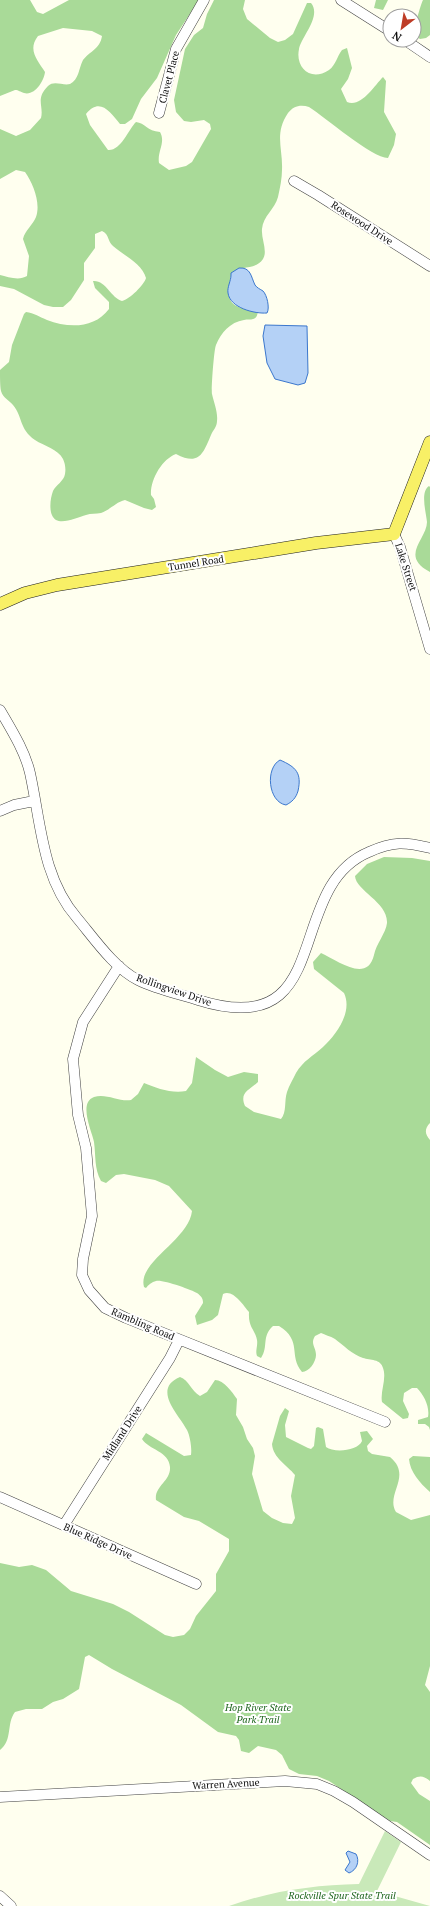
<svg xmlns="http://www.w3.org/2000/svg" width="430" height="1906" font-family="'PT Serif',serif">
	<rect width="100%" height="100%" fill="#ffffef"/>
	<path fill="#c9e9b9" d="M385 1831 401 1842 377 1891 430 1906H229C271 1891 314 1885 359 1884Z"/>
	<path fill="#a9da98" d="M0 0H30L37 12 43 14 69 0H199L176 35 157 78 141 99 132 119 125 124H120C110 112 100 97 86 114L90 125 108 150C121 151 128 130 136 122 145 123 147 131 160 132 166 143 157 151 159 163L169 170 186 166 192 162 211 129 210 124 204 120 191 122 184 121 176 112 174 100 185 49 194 35 203 28 207 14 214 0H245L243 9 247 19 270 38 278 42 285 40 293 34 307 3H311C322 16 301 37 299 49 295 68 311 82 329 70 336 65 337 56 342 50L347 48 352 68 348 79 341 89 347 102C361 108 374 86 383 77L386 81 384 112 396 134 394 145 388 158C372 158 325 117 309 107 301 104 293 106 288 113 274 134 283 148 282 170 282 178 280 188 278 197 275 209 263 216 262 229 261 239 268 251 263 259 255 271 240 264 231 275 231 281 229 287 229 294 229 309 248 309 258 312 257 315 257 318 253 319 251 320 247 319 244 320 230 322 221 333 216 345 214 349 211 390 212 394 214 403 218 412 217 421 217 427 213 430 211 435 203 454 199 466 176 454 162 459 150 480 151 495L154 499 156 507 152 510 144 508 125 500C116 502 110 510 101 513 96 514 91 513 86 515 78 517 64 524 56 520 48 515 50 499 53 491 56 485 64 481 65 474 66 469 65 463 63 459 58 449 44 446 35 440 19 429 23 417 13 405 9 400 3 398 1 391 0 386 0 376 0 370L9 362 12 345 24 314 26 312C34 313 40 317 47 320 68 328 94 329 109 309V302L95 288 93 281C106 280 111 298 122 301 130 299 144 285 146 278 142 263 124 256 113 246 107 241 110 235 102 231L95 234V248L84 263V280L71 300 63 307H53L44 305 14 289 0 286V275C8 277 19 281 27 276L29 256 23 239C25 230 33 225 36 217 41 203 33 183 25 172L16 170 0 179V129L16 136 30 130 41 118C44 106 35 99 48 86 54 80 63 86 70 84 79 80 79 67 83 60 90 51 100 49 102 36L92 31 63 28 38 36C27 50 38 61 45 72 44 81 35 96 24 93 20 92 19 90 15 90L0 96Z
		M376 0H388L383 10 374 8Z
		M423 0H430V35L426 38 420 39 414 35C414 29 420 6 423 0Z
		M429 486 430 487V572C399 556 427 539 427 522 426 512 420 492 429 486Z
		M384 857 412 858 430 861V1123C424 1129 425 1134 430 1140V1430L429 1427 425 1424H418V1420L428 1417C430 1407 424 1395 417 1388H412L404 1393 403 1401 409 1414 408 1418 403 1419 382 1402C380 1391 387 1379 383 1368 381 1359 370 1360 363 1358 353 1355 343 1345 335 1339 330 1336 325 1335 321 1333L315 1336C310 1344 316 1347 316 1355 316 1362 309 1372 302 1372 288 1355 303 1341 279 1326H273C261 1337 269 1346 261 1358L257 1356C255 1351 258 1346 257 1340 255 1329 248 1328 249 1312 243 1305 233 1289 223 1294L218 1315 212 1320 197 1325 195 1316 203 1303C203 1298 201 1296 197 1293 192 1290 162 1279 156 1281 152 1282 148 1285 146 1288L144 1287C137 1262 189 1240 192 1211L169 1186 155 1180 124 1174 116 1175 106 1183 101 1181C94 1168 96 1156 94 1142 92 1131 78 1103 94 1097 106 1093 119 1102 131 1100L138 1094 144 1083C156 1088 172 1094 186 1091L192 1083 196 1057 215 1070 228 1077 244 1072 258 1074V1082C250 1090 239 1092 245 1106L254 1112 281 1119C287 1112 284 1101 287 1092 289 1086 293 1079 296 1073 303 1061 313 1056 323 1047 336 1035 353 1012 344 993L314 969 313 962 321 953C337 960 367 984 374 955 376 944 386 933 387 923 388 902 356 891 355 876L367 864Z
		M180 1377C189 1380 191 1391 200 1396L207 1392 215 1380C224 1380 232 1392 237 1399L236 1415 243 1427 247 1439 253 1448 255 1456 252 1474 263 1511 272 1518 283 1523 292 1524 295 1518 291 1496 295 1475C287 1465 273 1458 272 1444L280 1416 285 1408 289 1411 285 1425 286 1437 308 1448 311 1449 314 1446 316 1428 318 1427 323 1429 326 1447C334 1453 358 1451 362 1441L360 1432 367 1431 373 1439 367 1446 368 1451 372 1454 390 1457C413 1476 385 1494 396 1512L411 1520 430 1515V1666L425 1685 430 1692V1781C424 1776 420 1775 413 1779L411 1783 419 1794 430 1801V1845L397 1822 390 1821 329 1781 317 1776 299 1774 289 1769 282 1755 276 1750 258 1746 249 1753 241 1751 239 1740 236 1736 218 1732 181 1705 112 1669 89 1655 85 1657 79 1689 63 1699 53 1702 42 1709H26L15 1712C6 1724 13 1740 0 1750V1563L19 1567 32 1565 46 1570 71 1591 113 1604 129 1612 165 1635 173 1637 184 1635 190 1629 196 1616 216 1591V1574L229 1551V1539L199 1521 184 1517 156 1500C154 1486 171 1481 170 1467 169 1451 149 1450 142 1439L146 1433 184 1456 191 1455C192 1448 190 1436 187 1430 180 1416 151 1389 180 1377Z
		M413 1456 430 1457V1492C420 1483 410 1472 409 1459Z"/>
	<path fill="#b4d1f6" stroke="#3b77cd" d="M239 268C251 267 251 277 255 285 257 288 260 289 263 291 267 295 270 308 267 313 255 314 230 308 228 293 227 287 231 281 231 275V273Z
		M265 325 307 326 308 373 305 383 298 385 275 379 267 363 263 336Z
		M280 760C296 767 302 773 298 791 296 798 292 802 286 805 268 802 265 768 280 760Z
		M348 1851 356 1854C360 1861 357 1870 349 1873L345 1870 350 1862 346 1853Z"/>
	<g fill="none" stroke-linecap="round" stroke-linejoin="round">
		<g stroke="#414141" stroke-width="11">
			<path id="minor" d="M341 0 390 31
				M405 40 430 57
				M159 113 176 49 204 0
				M294 181 318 195 430 266
				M394 534 400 547 430 649
				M0 710C11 729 25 751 30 773 41 823 42 878 77 918 93 937 115 969 138 980 156 989 179 994 198 1000 338 1044 282 888 369 852 393 841 405 842 430 848
				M0 811 14 805 34 801
				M119 966 83 1022 73 1059 78 1115 86 1148 92 1216 83 1259 82 1275 89 1290 105 1308 126 1318 385 1422
				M0 1497 196 1584
				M64 1525 170 1358 179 1340
				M0 1797 285 1781 317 1784 334 1791 353 1802 430 1855
				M0 1896 11 1906"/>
		</g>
		<g stroke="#1f1f1f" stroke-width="13">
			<path id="major" d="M0 604 25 593 57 585 316 543 394 534 430 442"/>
		</g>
		<use href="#minor" stroke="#fff" stroke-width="10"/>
		<use href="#major" stroke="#f8f066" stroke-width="12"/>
	</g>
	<g text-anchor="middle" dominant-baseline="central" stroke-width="4" stroke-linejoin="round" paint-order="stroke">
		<g font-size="10" fill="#0e0e0e" stroke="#fff">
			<text transform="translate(169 77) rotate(-75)">Clavet Place</text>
			<text transform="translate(362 223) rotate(33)">Rosewood Drive</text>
			<text transform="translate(196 563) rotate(-9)">Tunnel Road</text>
			<text transform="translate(406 567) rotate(72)">Lake Street</text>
			<text transform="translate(174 990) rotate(19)">Rollingview Drive</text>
			<text transform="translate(143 1324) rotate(23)">Rambling Road</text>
			<text transform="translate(122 1433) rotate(-57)">Midland Drive</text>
			<text transform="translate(98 1541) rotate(24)">Blue Ridge Drive</text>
			<text transform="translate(226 1784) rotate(-3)">Warren Avenue</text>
		</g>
		<g font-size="10" font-style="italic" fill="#1f661e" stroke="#fff">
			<text x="258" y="1707">Hop River State<tspan x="258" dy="12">Park Trail</tspan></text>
			<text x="342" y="1895">Rockville Spur State Trail</text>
		</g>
	</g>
	<g transform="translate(402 28) rotate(211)"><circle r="19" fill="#ffffff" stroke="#9f9f9f"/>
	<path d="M0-3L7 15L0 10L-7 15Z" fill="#be3c26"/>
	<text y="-6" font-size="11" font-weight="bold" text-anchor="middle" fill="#0e0e0e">N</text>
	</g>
</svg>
